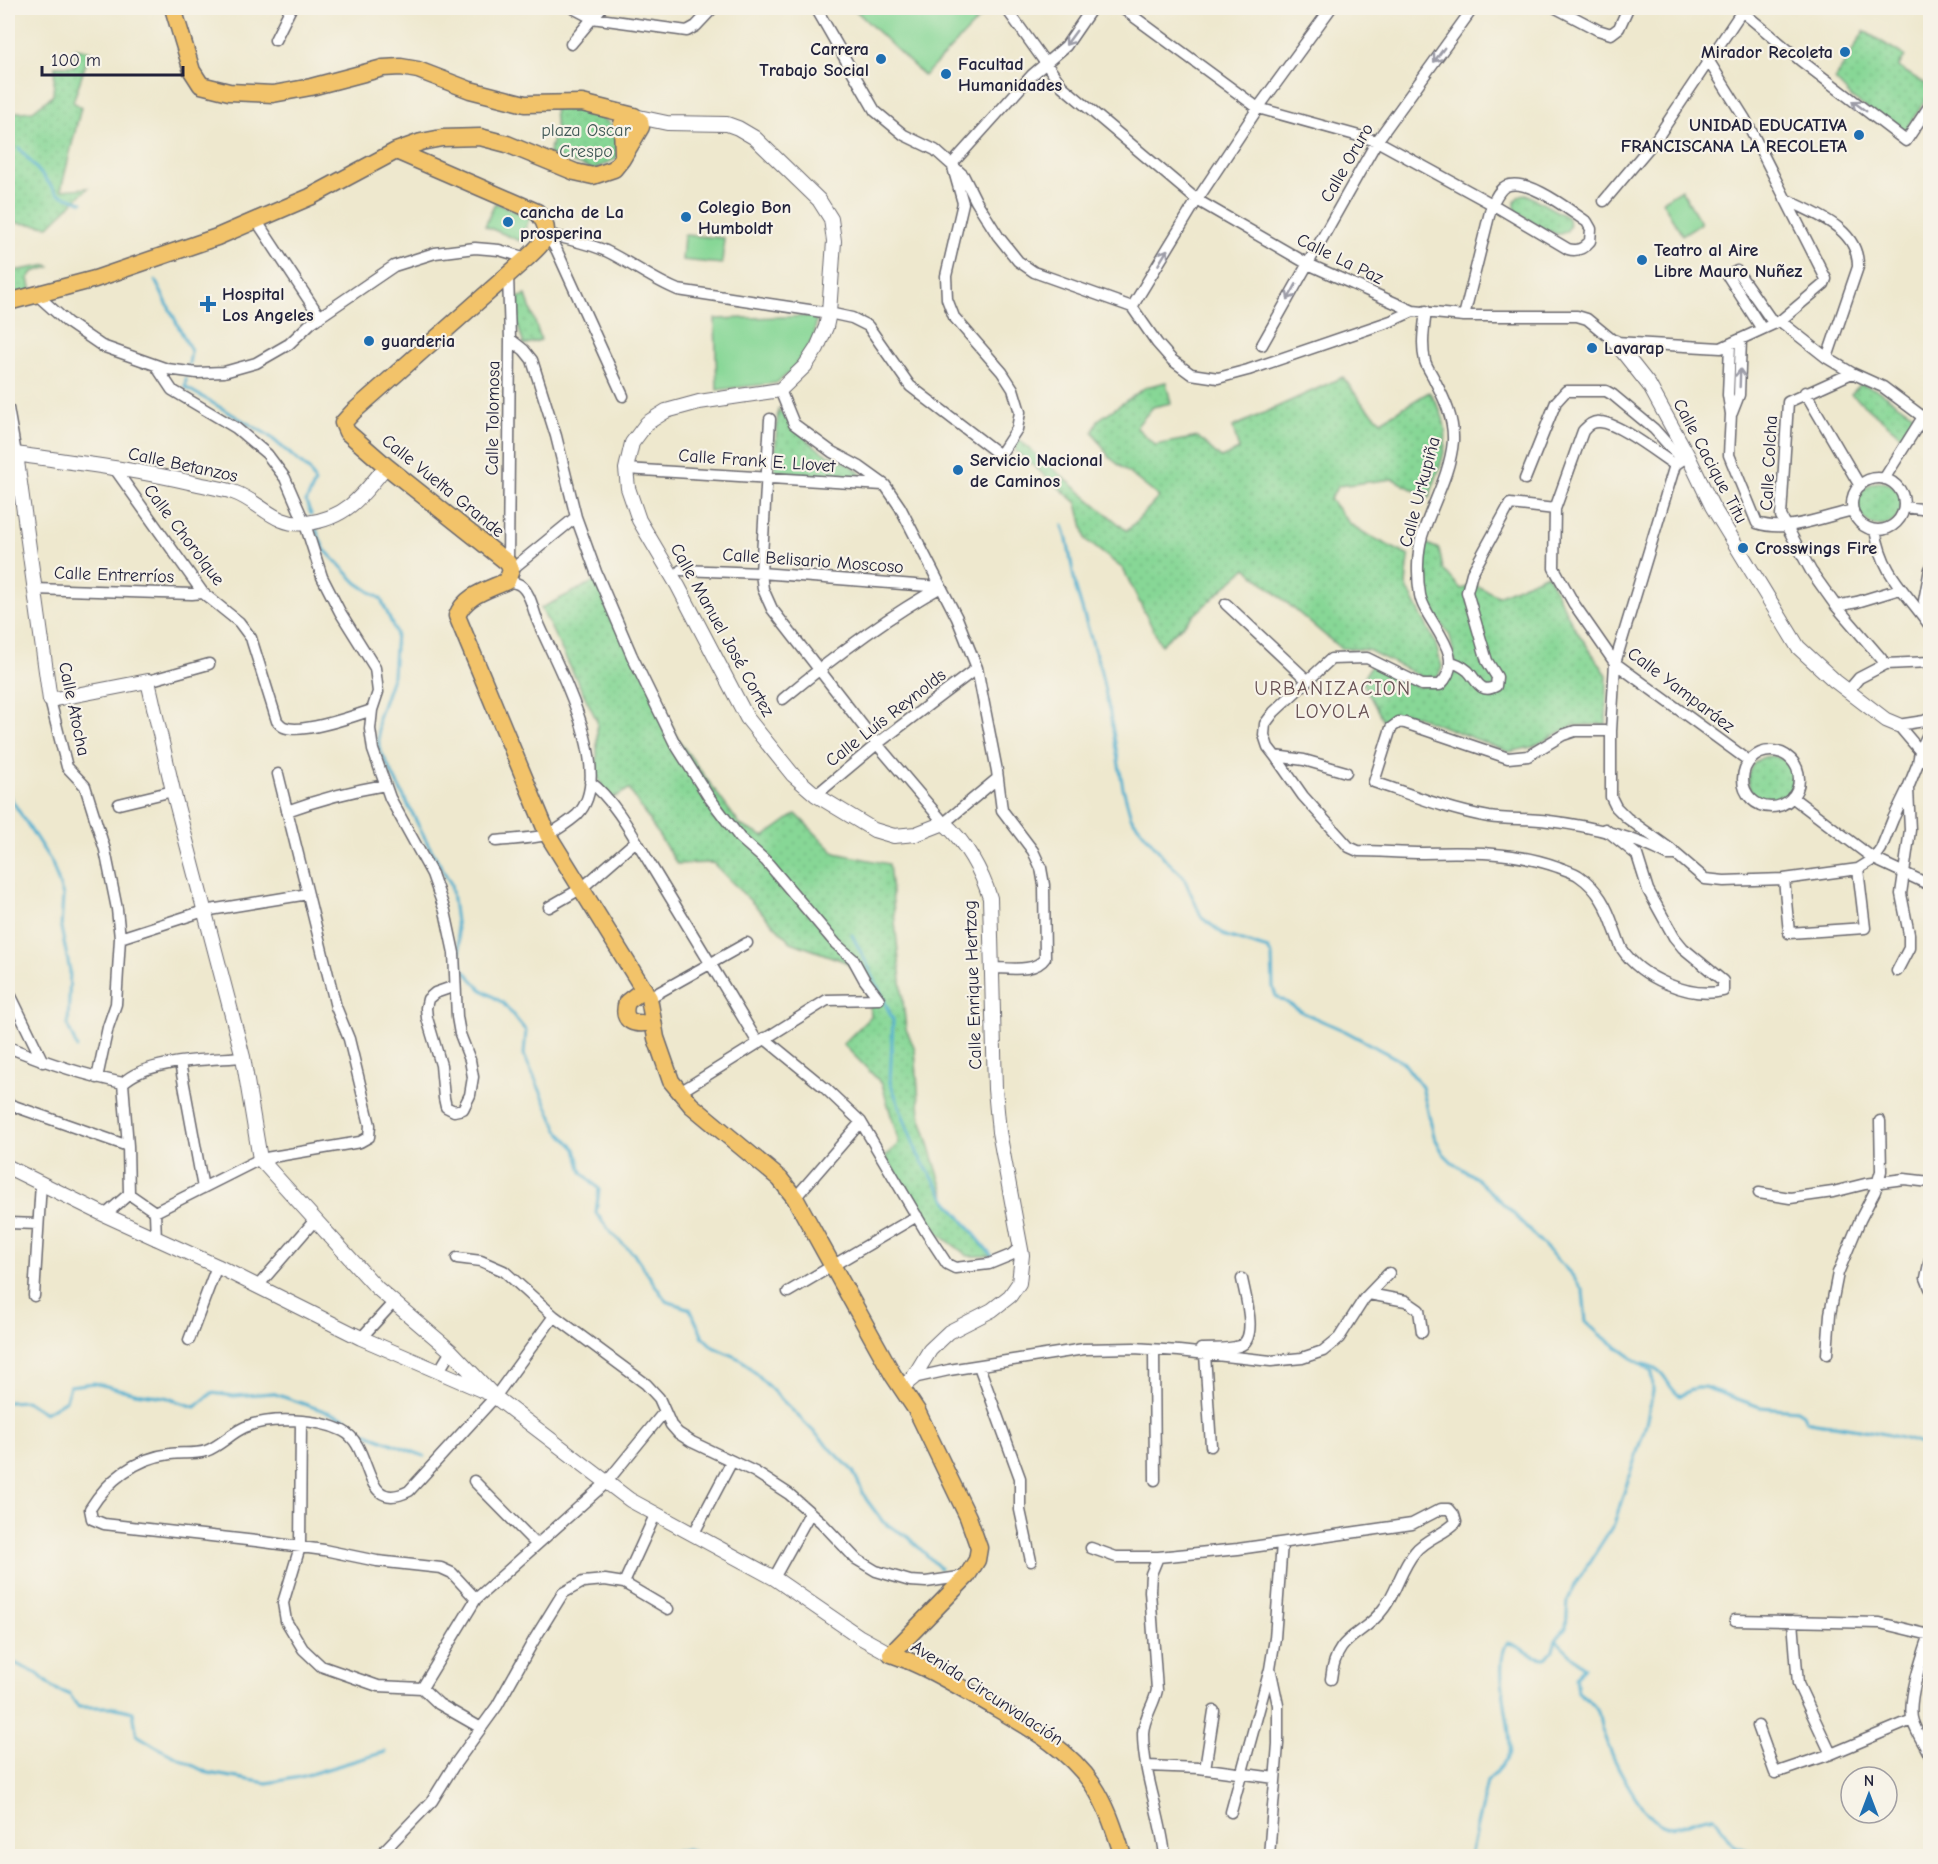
<svg xmlns="http://www.w3.org/2000/svg" width="1938" height="1864" font-family="'Comic Neue',sans-serif">
	<defs>
		<pattern id="grass-dots" width="8" height="8" patternUnits="userSpaceOnUse" patternTransform="scale(1.5)"><rect width="8" height="8" fill="#87d796"/><path d="M2 2h.1M6 6h.1" fill="none" stroke="#74b882" stroke-width="1.8" stroke-linecap="round"/></pattern>
	</defs>
	<rect width="100%" height="100%" fill="#f7f3e8"/>
	<filter id="ink" filterUnits="userSpaceOnUse"><feTurbulence type="fractalNoise" baseFrequency=".0167" numOctaves="2"/><feDisplacementMap in="SourceGraphic" scale="12" xChannelSelector="R" yChannelSelector="G"/><feConvolveMatrix kernelMatrix="1 2 1 2 8 2 1 2 1" color-interpolation-filters="sRGB"/></filter>
	<filter id="wash" filterUnits="userSpaceOnUse"><feTurbulence type="fractalNoise" baseFrequency=".008" numOctaves="4" result="noise"/><feDisplacementMap in="SourceGraphic" scale="24" xChannelSelector="R" yChannelSelector="G"/><feGaussianBlur stdDeviation="1.35" result="paint"/><feColorMatrix in="noise" values="0 0 0 0 0 0 0 0 0 0 0 0 0 0 0 0 0 1.4 0 .05"/><feComposite in="paint" operator="in"/></filter>
	<g filter="url(#wash)">
		<rect width="100%" height="100%" fill="#eee8ce"/>
		<path fill="url(#grass-dots)" stroke="#547c68" stroke-width="1.5" d="M1864 31 1905 56 1898 67 1930 87V93L1906 129 1901 131 1853 99 1835 80Z
			M76 48 90 51 73 102 81 107 61 190 88 188 49 226 8 222V113L33 111 53 95 55 66H75Z
			M554 107C590 111 622 113 617 158L594 170 548 154 556 131Z
			M1526 194 1567 217 1570 225C1562 248 1530 220 1517 212 1512 203 1516 195 1526 194Z
			M48 265 50 267 33 272 29 278 32 292 8 297V272Z
			M526 295 541 340 524 345 514 313V299Z
			M1343 377 1362 403 1381 421 1429 392C1458 430 1443 457 1429 498L1393 479 1338 486 1330 499 1350 524 1366 534 1409 556 1406 585 1435 642 1442 667 1438 676 1424 678 1368 650 1340 648 1246 568 1161 645 1123 569 1086 540 1077 503 1015 450 1018 439 1127 531 1159 497 1109 457 1093 432 1098 420 1146 387 1166 382 1171 403 1153 407 1136 427 1155 445 1198 437 1221 458 1239 450 1233 427Z
			M1861 384 1877 390 1914 415 1915 420 1903 437 1851 394Z
			M778 409C791 424 804 439 820 450 833 459 858 463 863 479L774 472Z
			M1858 504a22 22 0 1 1 44 0a22 22 0 1 1-44 0Z
			M1425 543 1439 549 1443 569 1461 589 1475 585 1498 596 1547 574 1574 627 1607 675 1606 724 1572 726 1532 747 1509 752 1411 714 1396 715 1386 726 1362 682 1371 665 1418 687 1448 679 1455 661 1450 636 1430 606 1425 586Z
			M601 578 679 741 740 825 764 837 796 814 835 853 889 864 906 1029 915 1049 920 1115 946 1199 992 1256H968L932 1229 885 1157 899 1143 882 1084 843 1044 871 1016 867 983 846 962 791 942 713 863 677 864 629 789 608 801 597 775V721L541 608Z
			M1748 779a23 23 0 1 1 46 0a23 23 0 1 1-46 0Z"/>
		<path fill="#87d796" stroke="#547c68" stroke-width="1.5" d="M853 8H987L989 9 924 76Z
			M1681 189 1701 223 1682 235 1662 201Z
			M495 203 530 217 520 241 485 226Z
			M684 235 724 238 722 264 682 260Z
			M817 316 814 337 803 355 789 373 776 383 717 390 715 319Z"/>
		<g fill="none" stroke-linecap="round" stroke-linejoin="round">
			<path stroke="#50afcf" stroke-width="3" d="M19 148 58 194 82 202
				M155 280 191 351 189 364
				M186 379 185 387 268 435 310 471 315 483 306 502 311 514
				M1063 526 1067 539 1076 589 1100 668 1110 714 1123 788 1131 817 1166 860 1183 876 1202 918 1226 936 1268 949 1272 956 1273 987 1276 996 1304 1013 1345 1031 1403 1062 1422 1087 1434 1136 1443 1153 1452 1162 1476 1178 1511 1211 1572 1275 1583 1291 1586 1322 1599 1334 1652 1372 1653 1391 1646 1424 1614 1524 1576 1583 1568 1600 1566 1628 1556 1640 1553 1650 1546 1658C1530 1659 1522 1645 1507 1643 1493 1666 1511 1721 1510 1750L1506 1760 1487 1782 1470 1856
				M316 529 324 549 357 583 381 599 396 633 393 675 378 718 379 748 428 844 451 884 462 968 481 989 503 1003 526 1031 524 1055 558 1130 576 1149 582 1172 599 1189 596 1213 612 1234 635 1255 666 1301 690 1309 703 1337 713 1347 742 1360 853 1471 866 1499 883 1522 908 1537 940 1568
				M8 794 52 863 63 896 61 928 70 971 68 1026 77 1048
				M852 935 869 968 893 1020 890 1082 918 1155 946 1199 992 1256
				M1644 1364C1669 1370 1665 1387 1680 1396L1697 1387H1704L1760 1407 1797 1410 1803 1414 1806 1421C1816 1424 1823 1424 1834 1425 1865 1430 1901 1435 1930 1448
				M8 1402 26 1401 45 1413 66 1400 70 1386 94 1383 135 1393 165 1397 195 1407 212 1393 234 1396 272 1393 345 1418 362 1432 424 1456
				M1556 1640 1584 1667 1576 1678 1578 1692C1585 1698 1594 1703 1598 1712 1600 1717 1600 1724 1602 1730 1610 1753 1641 1819 1665 1826 1682 1830 1698 1815 1715 1817 1722 1825 1725 1839 1734 1845 1743 1851 1752 1849 1760 1856
				M8 1660 38 1674 53 1688 70 1695 78 1707H112L133 1712 137 1735 160 1749 208 1773 267 1783 300 1777 385 1752
				M646 1856 669 1854 687 1849 702 1856"/>
		</g>
	</g>
	<g filter="url(#ink)">
		<g fill="none" stroke-linecap="round" stroke-linejoin="round">
			<g stroke="#69676e" stroke-width="13">
				<path id="minor" d="M573 8 592 18 687 31 696 26 713 8
					M816 8 875 111 904 135 935 150 963 175 976 201 998 236 1018 261 1034 272 1132 307 1157 343 1172 360 1191 374 1218 378 1248 370 1391 321 1413 311
					M1006 8 1062 86 1197 200 1308 264 1413 311 1464 316H1577L1587 319 1615 342 1721 348 1780 321 1824 284 1826 279 1745 119 1708 60
					M1122 8 1258 108 1377 141 1492 204 1568 249C1578 252 1584 248 1590 241L1591 229 1587 222C1569 210 1528 177 1506 186 1499 189 1496 198 1492 204L1464 316
					M1556 8 1598 30 1611 34 1619 28 1628 8
					M1738 8 1800 60 1906 141 1930 105
					M275 40 291 8
					M571 44 601 8
					M1785 199C1815 214 1859 228 1858 267L1827 358
					M1604 201 1657 138 1742 11
					M256 220 320 317
					M547 234C567 239 588 243 606 251 631 263 653 280 678 290L829 313 852 318 868 326 910 386 1000 455 1017 429 1020 412 1013 389 1002 372 954 317 947 299 946 276 963 203 952 164 1032 75 1066 46 1092 8
					M547 234 557 251 623 396
					M508 275 510 339 508 563
					M37 295 67 322 102 346 167 369 197 373 224 372 256 363 289 344 312 322 394 266 435 253 475 248 499 250 527 258
					M1132 307 1197 200 1258 108 1331 8
					M1780 321 1827 358 1852 373 1883 387 1923 417 1930 418
					M1762 329 1728 276 1737 271 1774 324
					M510 339 524 350 532 360 556 436 576 517 596 572 632 656 674 742 708 796 740 838 766 861 836 944 853 959 864 979 879 999
					M1730 344 1728 395 1731 414 1729 455 1757 523C1786 533 1823 517 1853 510
					M1262 345 1377 141 1473 8
					M156 366 172 390 236 428 267 454 285 478 305 524 322 577 340 612 375 668 378 692 372 710 370 729 373 750 390 798 432 874 445 911 454 953 457 1017 460 1034 470 1060 473 1077 470 1095 463 1109 454 1111 446 1107 444 1098 441 1065 427 1018 426 1008 428 999 435 993 455 986
					M1852 373 1788 402 1781 516 1811 571 1836 606 1886 664
					M780 390 794 424 832 452 860 467 885 485 900 507 957 618 977 668 997 771 1002 810 1033 851 1041 868 1044 885 1045 958C1035 973 1009 968 993 968
					M1805 392 1860 486
					M8 408 16 454
					M1732 413 1739 395 1741 339
					M770 419 761 573 763 589 772 609 877 744 944 823 998 778
					M1688 456 1675 465 1615 663 1611 731V797L1616 807 1627 818 1669 848 1705 879 1724 881 1784 879 1858 869 1874 859 1881 849 1893 819 1908 788 1918 763 1920 751 1930 730
					M1675 465C1658 454 1619 423 1600 422 1592 421 1588 426 1583 431L1555 509 1554 568 1574 604 1615 663 1749 761
					M115 469 203 593 239 622 251 638 277 721C279 723 281 726 284 727 301 735 354 716 372 710
					M626 469 883 485
					M1852 504a26 26 0 1 1 52 0a26 26 0 1 1-52 0Z
					M1525 479 1556 402 1566 391H1606L1613 395 1654 429 1681 459
					M1884 479 1923 417
					M1904 507 1930 510
					M1875 530C1883 576 1905 590 1930 626
					M511 570 576 517
					M681 570 761 573 941 587
					M34 589 192 594 203 593
					M1226 604 1307 680
					M1836 606 1857 602 1900 589
					M1929 619 1924 601 1930 569
					M1450 662C1457 663 1462 666 1468 671 1477 680 1480 695 1496 686L1497 677 1487 661 1467 592 1472 573 1510 504 1555 509
					M148 681 209 664
					M1848 691 1859 678 1886 664 1930 662
					M783 699C831 659 886 617 941 587
					M50 700 67 767 85 786 105 850 117 909 120 938 116 1004 108 1027 97 1078
					M1898 725 1920 751 1930 766
					M1898 725 1924 721 1930 718
					M1611 731H1575L1563 735 1528 756 1508 758 1405 723 1399 722 1391 728 1374 782C1412 795 1449 810 1489 817 1509 820 1529 818 1549 821 1591 826 1630 835 1668 855H1674
					M1743 779a28 28 0 1 1 56 0a28 28 0 1 1-56 0Z
					M1275 756 1303 796 1349 847 1358 851C1380 851 1401 853 1423 853 1469 852 1514 851 1558 867 1565 870 1574 872 1579 876 1598 889 1607 907 1614 928 1617 935 1619 943 1622 949 1641 978 1690 999 1723 991V981L1683 948 1674 937 1648 890 1637 855 1605 829
					M1346 772 1304 760 1275 756 1268 747 1264 735 1265 724 1274 712 1331 659 1367 658 1422 685H1440C1470 656 1425 623 1420 595 1417 578 1417 553 1422 536 1432 504 1450 475 1453 441 1454 419 1445 400 1435 381 1432 374 1427 368 1425 361 1421 345 1424 327 1426 311
					M590 782C615 800 636 841 652 867 687 925 723 984 758 1043
					M816 795 877 744 977 668
					M1792 797 1874 859 1930 885
					M119 804 173 791
					M287 811C320 799 350 791 385 785
					M496 841C512 839 531 839 546 835 555 832 570 821 577 815 618 774 556 664 538 622 533 611 531 593 520 585 517 583 511 582 507 581
					M1784 879 1789 933 1865 928 1858 869
					M549 907 582 888 636 841
					M120 938 204 911 308 894
					M1897 971 1909 948V934L1901 894 1910 830 1908 789
					M8 990 43 1062
					M649 998 747 943
					M764 1038 825 1088 861 1122 926 1232 947 1264 955 1268 989 1264 1011 1255 1020 1247
					M8 1047C45 1062 83 1075 123 1083
					M180 1063 203 1188
					M123 1083 128 1146 129 1194 155 1212 260 1159 360 1142 369 1137 370 1125 349 1039 336 1007 278 774
					M123 1083C147 1059 210 1060 243 1057
					M680 1092 827 1000 879 999
					M8 1104 128 1146
					M1759 1193 1790 1198 1833 1192 1865 1184 1904 1179 1930 1182
					M795 1198 861 1122
					M155 1212 156 1240
					M105 1215 129 1194
					M8 1223 38 1224
					M457 1258 481 1261 504 1271 554 1316
					M1930 1259 1926 1278 1930 1288
					M257 1287 315 1220
					M788 1292 917 1216
					M1369 1294 1406 1301 1419 1310 1422 1332
					M34 1296 41 1183
					M361 1338 393 1303
					M189 1340 217 1266
					M1201 1349C1213 1348 1228 1350 1239 1346 1259 1340 1245 1295 1242 1279
					M1154 1350 1155 1480
					M1205 1354 1211 1446
					M1827 1354 1830 1314 1838 1273 1860 1220 1875 1191 1881 1171 1880 1121
					M979 1366 1020 1478V1510L1031 1561
					M439 1371 451 1351
					M913 1378 949 1370 1084 1349 1134 1348 1179 1351 1271 1361 1302 1358 1323 1351 1339 1338 1364 1299 1389 1273
					M664 1412 606 1483 476 1599 452 1573 441 1568 377 1561 324 1550 256 1541 104 1524 92 1519 90 1509C108 1480 136 1458 170 1454 182 1452 193 1455 206 1451 220 1446 231 1433 245 1427 270 1416 319 1419 343 1431 374 1446 361 1515 409 1491L495 1397 554 1316 646 1384 659 1398 671 1425 678 1433 692 1442 755 1472 789 1494 821 1522 856 1559 876 1571 910 1581 926 1582 966 1576
					M301 1421 300 1547 283 1603 286 1621 303 1649 321 1666 378 1686 422 1688 476 1599
					M474 1481 536 1544
					M656 1513 624 1583 668 1609
					M694 1533 732 1461
					M1091 1548 1116 1557H1158L1238 1549 1412 1524 1441 1509H1449L1454 1515 1456 1522C1444 1535 1426 1538 1415 1552 1401 1568 1397 1591 1384 1608 1363 1638 1336 1632 1331 1679
					M1158 1557 1151 1574 1150 1591 1157 1690C1154 1705 1144 1717 1143 1733 1143 1775 1161 1815 1165 1856
					M774 1578 810 1513
					M1735 1620 1880 1623 1930 1635
					M1793 1621 1798 1684 1831 1754
					M1930 1634C1923 1654 1906 1702 1913 1722 1917 1734 1925 1745 1930 1756
					M422 1688 439 1704 481 1728
					M1758 1726 1775 1773 1831 1754 1912 1720
					M1147 1766 1199 1768 1275 1778
					M1205 1769 1214 1711
					M1231 1812 1270 1669 1275 1638 1282 1543
					M379 1856 432 1801 453 1767 497 1706 534 1640 563 1593 583 1582 605 1580 624 1583
					M1269 1856 1278 1744V1705L1271 1672"/>
			</g>
			<g stroke="#69676e" stroke-width="16">
				<path id="tertiary" d="M634 116 667 123 727 124 738 128 755 138 819 200 831 219 834 241 829 313 826 327 817 348 805 366 780 390 699 402 666 411 647 423 632 443 626 469 628 488 639 520 678 586 747 718 793 775 816 795 874 830 894 836 916 834 944 823C965 841 982 872 990 898L995 1089 999 1132 1022 1255 1019 1283 1010 1296 992 1310 949 1332 930 1350 913 1378 902 1387
					M1615 342 1649 385 1688 456 1712 506 1798 647 1835 681 1886 720 1898 725
					M386 466C363 495 347 518 307 523 276 528 260 501 233 492 220 488 206 486 193 483 135 469 75 463 16 454L50 700 148 681 173 791 243 1057 260 1159 377 1288 451 1351 495 1397 630 1500 774 1578 860 1637 891 1654
					M8 1167 105 1215 217 1266 361 1338 486 1392"/>
			</g>
			<g stroke="#69676e" stroke-width="19">
				<path id="primary" d="M396 151 537 212C555 233 544 242 527 258L353 412 343 423 347 432 386 466 508 563 511 570 507 581C488 590 465 595 457 616L548 835 649 998 656 1038 671 1081 691 1105 780 1179 795 1198 893 1375 917 1411 968 1517 979 1548 977 1560 967 1576 891 1654
					M623 155 622 124 624 119 631 116
					M8 302 95 279 217 237 310 197 396 151 421 142 442 138 480 137 507 144 575 172 593 176 614 169 622 159 641 127 640 121 634 116 582 103 525 104 470 90 418 70 401 67 383 68 311 87 273 94 229 92 201 85 192 71 173 8
					M644 989 627 1002C620 1024 637 1025 653 1022
					M891 1654C923 1665 951 1682 981 1699 1021 1723 1066 1745 1093 1785 1108 1807 1115 1832 1123 1856"/>
			</g>
			<use href="#minor" stroke="#fff" stroke-width="10"/>
			<use href="#tertiary" stroke="#fff" stroke-width="14"/>
			<use href="#primary" stroke="#f2c36a" stroke-width="16"/>
		</g>
		<defs><path id="oneway-shaft" d="M-6 0H5M1.5-3L5.5 0L1.5 3" fill="none" stroke-width="1.6" stroke-linecap="round" stroke-linejoin="round" transform="scale(1.5)"/></defs>
		<g stroke="#9c9ca7">
			<use href="#oneway-shaft" transform="translate(1071 38) rotate(126)"/>
			<use href="#oneway-shaft" transform="translate(1439 55) rotate(126)"/>
			<use href="#oneway-shaft" transform="translate(1859 106) rotate(-144)"/>
			<use href="#oneway-shaft" transform="translate(1163 257) rotate(-59)"/>
			<use href="#oneway-shaft" transform="translate(1292 292) rotate(119)"/>
			<use href="#oneway-shaft" transform="translate(1740 378) rotate(-88)"/>
		</g>
	</g>
	<g fill="#1f6fb2" stroke="#f7f3e8" stroke-width="2">
		<circle cx="1845" cy="52" r="6"/>
		<circle cx="881" cy="59" r="6"/>
		<circle cx="946" cy="74" r="6"/>
		<circle cx="1859" cy="135" r="6"/>
		<circle cx="686" cy="217" r="6"/>
		<circle cx="508" cy="222" r="6"/>
		<circle cx="1642" cy="260" r="6"/>
		<path d="M205 295h6v6h6v6h-6v6h-6v-6h-6v-6h6z"/>
		<circle cx="369" cy="341" r="6"/>
		<circle cx="1592" cy="348" r="6"/>
		<circle cx="958" cy="470" r="6"/>
		<circle cx="1743" cy="548" r="6"/>
	</g>
	<g text-anchor="middle" dominant-baseline="central" stroke-width="4.5" stroke-linejoin="round" paint-order="stroke">
		<g font-size="18" font-weight="bold" fill="#22223b" stroke="#f7f3e8" text-anchor="start">
			<text x="869" y="49" text-anchor="end">Carrera<tspan x="869" dy="21">Trabajo Social</tspan></text>
			<text x="1833" y="52" text-anchor="end">Mirador Recoleta</text>
			<text x="958" y="64">Facultad<tspan x="958" dy="21">Humanidades</tspan></text>
			<text x="1847" y="125" text-anchor="end">UNIDAD EDUCATIVA<tspan x="1847" dy="21">FRANCISCANA LA RECOLETA</tspan></text>
			<text x="698" y="207">Colegio Bon<tspan x="698" dy="21">Humboldt</tspan></text>
			<text x="520" y="212">cancha de La<tspan x="520" dy="21">prosperina</tspan></text>
			<text x="1654" y="250">Teatro al Aire<tspan x="1654" dy="21">Libre Mauro Nuñez</tspan></text>
			<text x="222" y="294">Hospital<tspan x="222" dy="21">Los Angeles</tspan></text>
			<text x="381" y="341">guarderia</text>
			<text x="1604" y="348">Lavarap</text>
			<text x="970" y="460">Servicio Nacional<tspan x="970" dy="21">de Caminos</tspan></text>
			<text x="1755" y="548">Crosswings Fire</text>
		</g>
		<g font-size="18" fill="#405856" stroke="#f7f3e8">
			<text x="586" y="130">plaza Oscar<tspan x="586" dy="21">Crespo</tspan></text>
		</g>
		<g font-size="18" fill="#22223b" stroke="#f7f3e8">
			<text transform="translate(1347 163) rotate(-60)">Calle Oruro</text>
			<text transform="translate(1340 259) rotate(26)">Calle La Paz</text>
			<text transform="translate(493 418) rotate(-89)">Calle Tolomosa</text>
			<text transform="translate(757 461) rotate(4)">Calle Frank E. Llovet</text>
			<text transform="translate(1710 461) rotate(62)">Calle Cacique Titu</text>
			<text transform="translate(1769 463) rotate(-87)">Calle Colcha</text>
			<text transform="translate(183 465) rotate(12)">Calle Betanzos</text>
			<text transform="translate(443 486) rotate(39)">Calle Vuelta Grande</text>
			<text transform="translate(1420 492) rotate(-75)">Calle Urkupiña</text>
			<text transform="translate(184 535) rotate(53)">Calle Chorolque</text>
			<text transform="translate(813 561) rotate(4)">Calle Belisario Moscoso</text>
			<text transform="translate(114 575) rotate(2)">Calle Entrerríos</text>
			<text transform="translate(722 630) rotate(61)">Calle Manuel José Cortez</text>
			<text transform="translate(1681 690) rotate(37)">Calle Yamparáez</text>
			<text transform="translate(74 709) rotate(78)">Calle Atocha</text>
			<text transform="translate(886 718) rotate(-38)">Calle Luís Reynolds</text>
			<text transform="translate(973 985) rotate(-92)">Calle Enrique Hertzog</text>
			<text transform="translate(987 1693) rotate(33)">Avenida Circunvalación</text>
		</g>
		<g font-size="20" letter-spacing="1.5" fill="#675053" stroke="#f7f3e8">
			<text x="1333" y="688">URBANIZACION<tspan x="1333" dy="23">LOYOLA</tspan></text>
		</g>
	</g>
	<rect width="1938" height="1864" fill="none" stroke="#f7f3e8" stroke-width="30"/>
	<g transform="translate(1869 1795)"><circle r="28" fill="#f7f3e8" stroke="#a29fa3" stroke-width="1.5"/>
	<path d="M0-4.5L10 22L0 15L-10 22Z" fill="#1f6fb2"/>
	<text y="-9" font-size="16" font-weight="bold" text-anchor="middle" fill="#22223b">N</text>
	</g>
	<path d="M42 66v9h141v-9" fill="none" stroke="#22223b" stroke-width="3"/>
	<text x="51" y="66" font-size="18" fill="#22223b" stroke="#f7f3e8" stroke-width="4.5" paint-order="stroke">100 m</text>
</svg>
